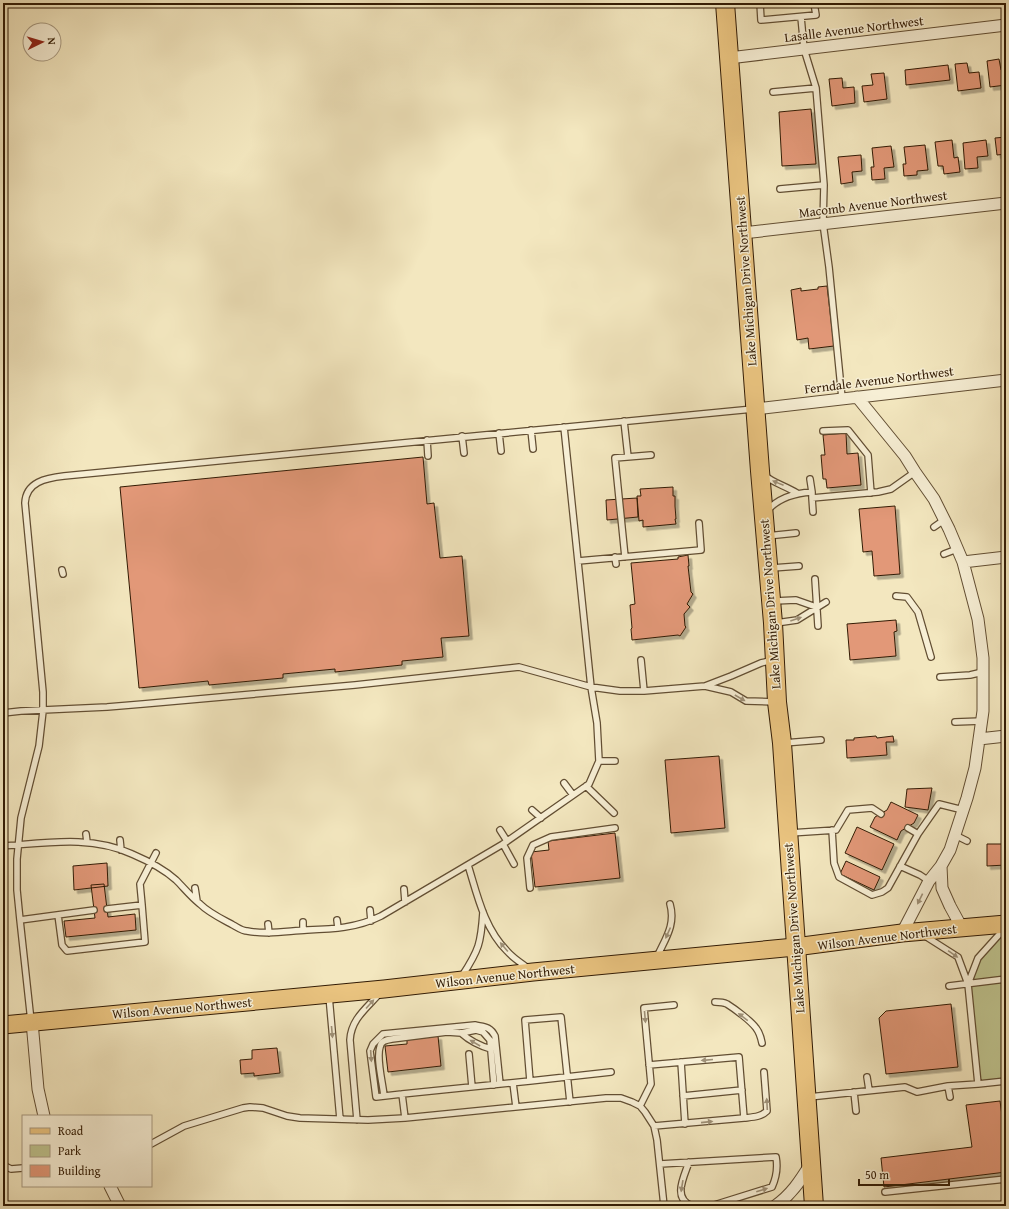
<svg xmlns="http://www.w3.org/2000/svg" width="1009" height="1209" font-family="'Gentium Book Plus',serif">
	<defs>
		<filter id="shadow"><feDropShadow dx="3.5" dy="3.5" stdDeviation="0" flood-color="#0004"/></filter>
	</defs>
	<rect width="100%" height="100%" fill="#f3e7bf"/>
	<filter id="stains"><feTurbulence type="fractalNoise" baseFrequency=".005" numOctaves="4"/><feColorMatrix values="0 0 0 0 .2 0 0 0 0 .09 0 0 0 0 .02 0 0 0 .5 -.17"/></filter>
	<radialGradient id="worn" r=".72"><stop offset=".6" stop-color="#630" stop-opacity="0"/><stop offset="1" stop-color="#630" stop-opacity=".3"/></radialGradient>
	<path fill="#bfc48f" stroke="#78704a" d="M1006 927V1084V1081L978 1084 968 984 978 958Z"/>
	<path fill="#e29878" stroke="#321b04" filter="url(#shadow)" d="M999 59 1001 70H1006V85L990 87 987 61Z
		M967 63 969 73 979 72 981 88 958 91 955 64Z
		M948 65 950 80 906 85 905 70Z
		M884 73 887 99 864 102 862 86 873 85 871 74Z
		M842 78 843 88 854 87 855 103 832 106 829 79Z
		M811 109 816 164 782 166 779 112Z
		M1006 137V154L997 155 995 138Z
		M952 140 954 158 958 157 960 172 944 174 943 166H938L935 142Z
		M986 140 988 156 977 157 978 168 965 169 963 143Z
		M925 145 928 170 917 171V175L904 176 903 164H906L904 147Z
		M891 146 894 167 884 168 885 179 872 180 871 167H874L872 148Z
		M861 155 862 171 852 172 853 182 841 184 838 157Z
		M827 286 834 346 809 349 808 338 797 340 791 290 801 288V291L818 289V287Z
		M846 433 847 454 858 453 861 485 827 488 826 479H823L821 455H825L823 435Z
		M423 457 427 504 434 503 440 558 462 556 469 636 441 638 443 657 402 661V665L335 672V669L283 674V678L209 685 208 681 139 688 120 487Z
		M673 487V496H675V506L676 519H675L676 524 643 527V520L639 521 637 496H641L640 489Z
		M637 498 638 517 607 520 606 500Z
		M895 506 900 574 874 576 872 551 863 552 859 509Z
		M688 555 689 566H688L691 592 693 594 687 604 690 607 684 614 685 626 686 627 680 636 678 635 632 640 631 629 632 628 630 605 635 604 631 563 678 559V557Z
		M896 620 897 631 894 632 896 656 850 660 847 624Z
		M876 736 877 738 893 736 894 742H886L887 755 847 758 846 740H854V738Z
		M719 756 725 828 671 833 665 760Z
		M932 788 928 810 905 807 907 789Z
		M891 802 918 815 914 823 901 831 897 840 870 827 875 817 887 810Z
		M857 827 894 844 882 870 845 853Z
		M615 833 620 878 535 887 531 852 549 850 548 841Z
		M987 844H1006V865L987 866Z
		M846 861 880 877 874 890 840 874Z
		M107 863 108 886 74 890 73 866Z
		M104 884 108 917 135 914 136 930 66 937 64 921 95 918 91 885Z
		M951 1004 958 1067 886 1074 879 1018 886 1011Z
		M438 1036 441 1066 388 1072 385 1046 407 1044V1040Z
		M277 1048 280 1073 254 1076V1073L241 1074 240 1060 252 1059V1050Z
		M1000 1101 1006 1145V1172L884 1187 881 1158 972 1147 966 1105Z"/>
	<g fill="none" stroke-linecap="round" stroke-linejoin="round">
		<g stroke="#624e33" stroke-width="8">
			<path id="service" d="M760 3 761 20 816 15 814 3
				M801 17 804 49 816 88 824 185 823 223 829 267 842 398
				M773 92 816 88
				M780 189 824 185
				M624 421 628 457
				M564 427 591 687 620 691H644L705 686 731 676 761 663 773 660
				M531 430 533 449
				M823 431 848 430 868 455 871 493
				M499 433 501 451
				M462 436 464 453
				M427 440 428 456
				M764 475C773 483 786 486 797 493
				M810 479 812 492
				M812 498 813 512
				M767 511C778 498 795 493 812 492V498L878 492 891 489 915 472
				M934 527 944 520
				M767 536 796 533
				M944 554 957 549
				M615 557 616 564
				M625 557 615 458 651 455
				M578 561 701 550 699 523
				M772 568 799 566
				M62 570 63 574
				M815 579 818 626
				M896 596 907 597 918 612 931 657
				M774 601 796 600 816 607
				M776 623 797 620 826 602
				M641 660 644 691
				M940 677 970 675 983 672
				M705 686 731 692 746 701 775 702
				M3 713 21 711 107 707 143 704 355 685 519 667 591 687 597 723 599 761 589 784 503 844 381 916C357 928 333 929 307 930 287 931 267 935 247 931 242 931 237 927 233 925 222 919 209 913 200 904 191 897 184 888 176 880 165 870 146 860 132 854 91 835 46 843 3 846
				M955 722 982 721
				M784 743 821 740
				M599 761H615
				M564 783 573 795
				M586 786 614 813
				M532 810 541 818
				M908 828 918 834 939 804 963 810
				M500 830 507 841
				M832 830 834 863 839 877 872 895 882 892 888 888 918 834
				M790 833 836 830 848 810 872 808 881 814
				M86 834 87 842
				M955 835 967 841
				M120 840 121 850
				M503 844 514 864
				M468 865C477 894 484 928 507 951 513 958 521 963 528 968
				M900 866 920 875 929 881
				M195 888 197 901
				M530 888 527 858 533 845 551 837 615 828
				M404 889 405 902
				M107 909 142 905 140 884 156 853
				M370 910 371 921
				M58 915 62 945 67 951 145 942 142 905
				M20 920 94 910
				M337 920 338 928
				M303 922V930
				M268 924 269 933
				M925 936 958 957 968 984 978 958 1005 928
				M657 957C665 939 676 925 670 904
				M462 976C479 950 481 943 483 912
				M949 986 1006 979
				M329 996 340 1119
				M715 1002C719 1002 723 1002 727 1004 735 1009 751 1021 756 1028 760 1033 761 1038 762 1043
				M31 1021 20 920 17 890V859L21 818 39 746 43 711V692L25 503C26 482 46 478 64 476L753 409
				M461 1033C470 1041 480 1046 491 1049
				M469 1054 472 1087
				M681 1062 685 1124
				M649 1065 739 1057 744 1118 654 1126
				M867 1077 869 1090
				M513 1083 516 1107
				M978 1084 1006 1081V1084
				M948 1086 950 1097
				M854 1092 856 1111
				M402 1094 376 1097 370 1051 373 1044 383 1034 475 1025C484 1027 490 1026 495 1036L500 1084
				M384 1096C383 1084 376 1058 380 1047 381 1041 386 1040 392 1039L447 1032 461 1033 476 1030 483 1032 490 1040 494 1085
				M683 1096 742 1090
				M809 1097 905 1087 917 1092 948 1086 978 1084 968 984
				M570 1102 561 1017 525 1020 530 1081 611 1072
				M640 1106 651 1084 644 1008 674 1005
				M405 1118 402 1094 530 1081
				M744 1118C753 1117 761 1117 767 1111L764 1072
				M357 1120 350 1040C351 1019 367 1008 380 993
				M151 1144 184 1126 243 1108 250 1107 263 1108 287 1116 300 1118 368 1120 405 1118 606 1098H621L632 1102 640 1106 645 1112 654 1126 657 1140 664 1206
				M689 1162C684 1177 672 1198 692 1206
				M660 1164 776 1157C778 1168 777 1176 772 1187L711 1206
				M3 1165 11 1169 23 1168
				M885 1192 1006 1179"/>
		</g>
		<g stroke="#624e33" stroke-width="13">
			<path id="minor" d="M729 58 1006 25
				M743 233 1006 203
				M857 397 905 456 915 472 934 499 949 529 963 562 978 619 983 658V711L975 768 967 798 950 850 941 866 929 881 902 933
				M755 409 1006 380
				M963 562 1006 557
				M979 739 1006 736
				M941 866 942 888 950 906 962 928
				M32 1022 38 1089 44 1116
				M110 1186 120 1206
				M775 1206C791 1195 800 1181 810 1165"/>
		</g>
		<g stroke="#321b04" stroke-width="19">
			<path id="primary" d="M3 1025 384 989 533 972 795 947 902 933 1006 924"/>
		</g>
		<g stroke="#321b04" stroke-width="20">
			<path id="trunk" d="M725 3 760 471 773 623 777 702 782 743 814 1206"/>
		</g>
		<use href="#service" stroke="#f7efd5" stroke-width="5.5"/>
		<use href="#minor" stroke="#f7efd5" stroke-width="11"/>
		<use href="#primary" stroke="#eac480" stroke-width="17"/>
		<use href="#trunk" stroke="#eac480" stroke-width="18"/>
	</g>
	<defs><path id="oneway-solid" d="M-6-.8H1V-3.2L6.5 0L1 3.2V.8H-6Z"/></defs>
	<g fill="#9e9077">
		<use href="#oneway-solid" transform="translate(778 483) rotate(-158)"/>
		<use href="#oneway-solid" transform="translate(796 619) rotate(-19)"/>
		<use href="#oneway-solid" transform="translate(740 698) rotate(30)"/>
		<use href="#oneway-solid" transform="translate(920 899) rotate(116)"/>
		<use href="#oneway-solid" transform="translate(668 933) rotate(114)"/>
		<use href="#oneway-solid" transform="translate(504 947) rotate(-130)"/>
		<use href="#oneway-solid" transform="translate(953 954) rotate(35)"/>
		<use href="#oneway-solid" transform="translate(370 1004) rotate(-48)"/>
		<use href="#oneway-solid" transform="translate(645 1017) rotate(85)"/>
		<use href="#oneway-solid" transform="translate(743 1017) rotate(-143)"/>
		<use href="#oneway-solid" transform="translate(332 1032) rotate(85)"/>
		<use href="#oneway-solid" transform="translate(475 1043) rotate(-150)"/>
		<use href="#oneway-solid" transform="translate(371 1056) rotate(86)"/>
		<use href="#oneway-solid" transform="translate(707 1060) rotate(175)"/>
		<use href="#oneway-solid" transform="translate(767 1104) rotate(-93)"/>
		<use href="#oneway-solid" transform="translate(707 1122) rotate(-6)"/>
		<use href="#oneway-solid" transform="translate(682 1186) rotate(99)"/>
		<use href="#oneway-solid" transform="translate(762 1190) rotate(-17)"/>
	</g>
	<g text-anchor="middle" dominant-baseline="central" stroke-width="3" stroke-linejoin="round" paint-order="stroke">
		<g font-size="13" fill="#321b04" stroke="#f7efd5">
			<text transform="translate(854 29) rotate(-7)">Lasalle Avenue Northwest</text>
			<text transform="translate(873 204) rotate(-7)">Macomb Avenue Northwest</text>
			<text transform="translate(746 281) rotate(-94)">Lake Michigan Drive Northwest</text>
			<text transform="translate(879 380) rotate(-7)">Ferndale Avenue Northwest</text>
			<text transform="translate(770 604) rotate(-94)">Lake Michigan Drive Northwest</text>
			<text transform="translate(794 928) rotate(-94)">Lake Michigan Drive Northwest</text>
			<text transform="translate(887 937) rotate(-7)">Wilson Avenue Northwest</text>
			<text transform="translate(505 976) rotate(-6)">Wilson Avenue Northwest</text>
			<text transform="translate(182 1008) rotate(-5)">Wilson Avenue Northwest</text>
		</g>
	</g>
	<rect width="1009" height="1209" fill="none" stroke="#f3e7bf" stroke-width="16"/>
	<rect x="4" y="4" width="1001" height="1201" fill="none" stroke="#321b04" stroke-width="2"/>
	<rect x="8" y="8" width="993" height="1193" fill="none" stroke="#321b04"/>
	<rect x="22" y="1115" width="130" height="72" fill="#f7efd5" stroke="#a89a81"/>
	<rect x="30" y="1128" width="20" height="6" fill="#eac480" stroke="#a89a81"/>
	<text x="58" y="1135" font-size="12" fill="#321b04">Road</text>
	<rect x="30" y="1145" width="20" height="12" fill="#bfc48f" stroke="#a89a81"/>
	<text x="58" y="1155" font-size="12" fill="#321b04">Park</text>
	<rect x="30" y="1165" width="20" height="12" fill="#e29878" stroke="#a89a81"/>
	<text x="58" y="1175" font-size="12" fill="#321b04">Building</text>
	<g transform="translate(42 42) rotate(85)"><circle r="19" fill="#f7efd5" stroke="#a89a81"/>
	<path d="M0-3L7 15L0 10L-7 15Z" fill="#8f2418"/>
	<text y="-6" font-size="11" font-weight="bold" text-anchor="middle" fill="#321b04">N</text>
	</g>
	<path d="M859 1179v6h90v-6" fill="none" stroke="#321b04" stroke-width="2"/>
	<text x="865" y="1179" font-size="12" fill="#321b04" stroke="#f7efd5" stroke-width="3" paint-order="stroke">50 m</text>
	<rect width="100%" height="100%" filter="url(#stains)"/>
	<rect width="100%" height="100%" fill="url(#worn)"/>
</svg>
